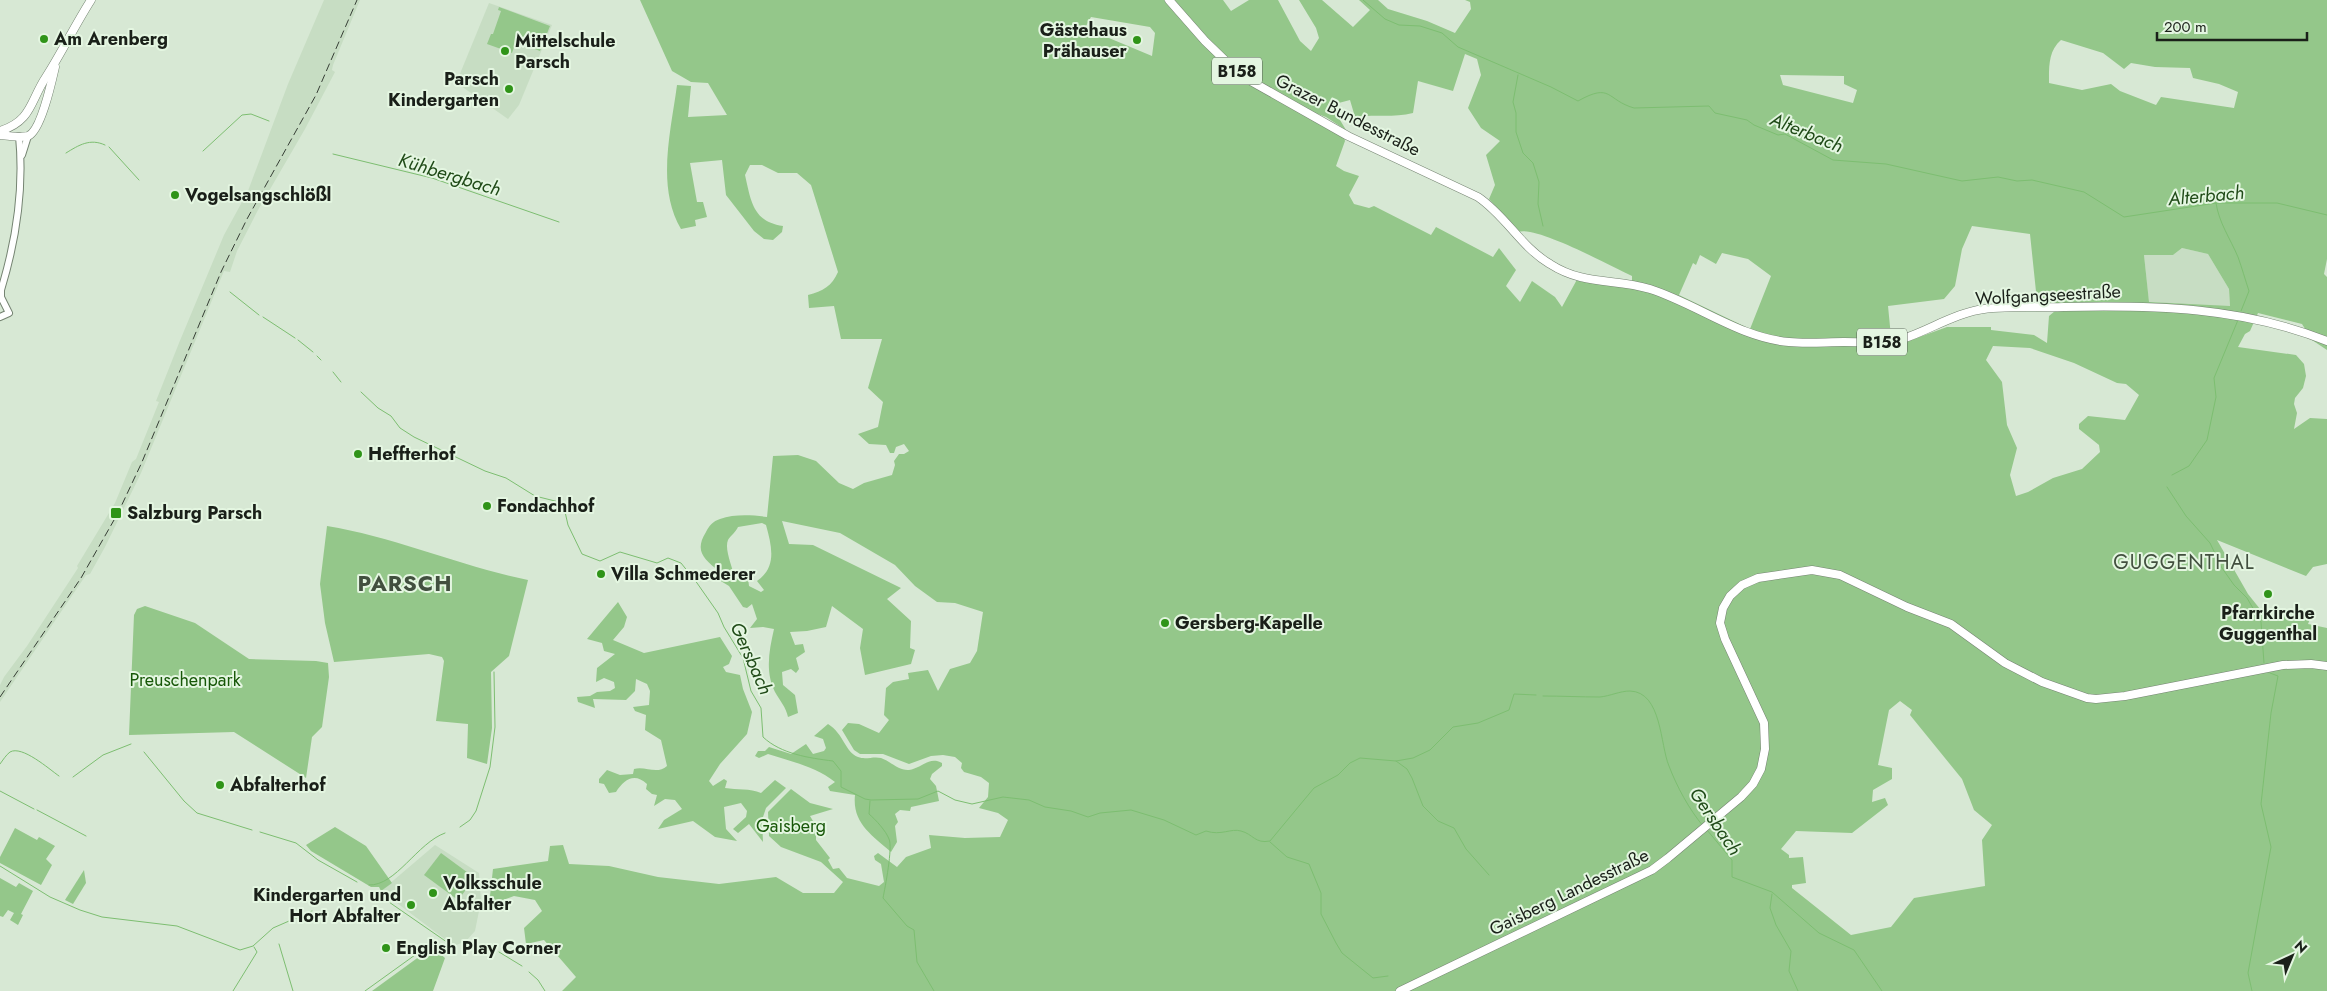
<svg xmlns="http://www.w3.org/2000/svg" width="2327" height="991" viewBox="0 0 2327 991" font-family="Jost,sans-serif">
<rect width="100%" height="100%" fill="#d7e8d4"/>
<!-- built -->
<g fill="#c7ddc3">
<polygon points="324,0 360,0 333,65 332,70 335,72 305,129 258,210 237,251 230,272 224,271 141,473 105,547 90,574 86,575 0,702 0,685 4,677 27,646 78,568 77,566 115,503 132,462 136,459 159,402 156,401 179,343 224,235 248,191 288,84"/>
<polygon points="489,3 552,25 519,105 508,119 461,86 457,81"/>
<polygon points="2182,248 2208,254 2229,289 2230,307 2149,303 2144,255 2173,255"/>
<polygon points="435,845 479,873 481,901 475,931 466,941 454,946 381,891"/>
</g>
<!-- green -->
<g fill="#94c78a" fill-rule="evenodd">
<path d="M640,0H1164L1246,82L1344,137L1345,141L1336,166L1344,171L1359,176L1349,195L1354,204L1369,208L1374,206L1431,235L1436,227L1493,257L1499,248L1516,270L1506,286L1520,302L1532,281L1555,297L1562,307L1580,274L1606,279L1632,281V276C1612,267 1536,225 1518,232L1489,199L1495,185L1486,155L1500,141L1481,128L1468,108L1481,75L1477,59L1465,54L1453,91L1418,81L1413,113C1394,118 1374,114 1355,117L1350,100L1331,105L1346,130L1326,117L1304,109L1244,73L1208,41L1173,0H1223L1231,11L1249,0H1278L1300,41L1311,51L1319,38L1316,28L1299,0H1322L1353,27L1370,10L1359,0H1378L1388,9L1427,21L1455,33L1471,9L1470,2L1465,0H2327V259L2324,274L2327,277V350L2312,340L2302,324L2258,313L2250,331L2245,334L2238,347L2296,355L2304,364L2306,376L2303,388L2295,398L2294,404L2297,413L2294,429L2310,418L2327,419V564L2313,567L2306,576L2217,540L2248,594L2268,619C2285,616 2279,606 2299,614C2304,616 2306,615 2310,619L2308,624L2327,628V991H562L576,977L544,940L526,944L524,928L542,911L535,900L514,896L489,905L493,869L548,861L550,846L563,845L569,864L609,866L658,877L719,884L776,877L803,893H834L843,882L821,862L781,847L769,836L768,812L791,789L810,803L833,809L810,816L816,826V840L830,858L828,860L833,869L839,868L847,878L879,886L884,882L881,864L875,860L874,856L878,853L897,867L906,857L931,848L929,835L965,838L1000,837L1008,820L998,813L979,808L988,797L989,783L981,777L964,772L961,768L962,763L955,757L943,755L931,756L909,764L883,754H860L854,750L842,730L848,723L859,724L879,733L889,720L884,715L886,688L893,682L909,679L908,673L928,670L938,691L950,669L970,663L977,651L983,612L955,603L937,602L915,586L895,565L840,533L782,521L789,544L813,545L901,588L887,599L911,621L910,648L915,650L911,664L865,675L860,648L863,629L832,606L826,627L807,631L790,632L795,645L803,644L805,652L796,658L799,669L796,673L791,669L782,672L783,685L795,695L798,713L788,717C786,707 780,701 775,692C765,672 769,651 774,629L763,627L750,628L757,619L752,604L747,608L743,607L729,586L719,580V571C704,559 694,551 706,532C709,526 713,521 720,519C734,514 752,515 767,517L773,456L798,455L816,461L839,483L853,489L864,483L892,475L895,465L894,461L899,454H904L909,451L904,444L896,447L894,453H890L886,445L869,444L858,434L878,427L883,402L868,388L882,339H841L834,306L809,308L808,295C823,291 832,286 838,272L811,185L797,173H778L762,165H750L745,175C751,201 753,222 783,226L782,232L773,240L764,239L754,231L726,195L722,160L690,163L697,202H703L707,217L695,220L696,226L681,229C656,187 671,131 677,85L691,86L688,117L727,115L708,83L691,82L672,71ZM1091,17L1150,27L1155,33L1152,56L1085,28ZM2061,40L2103,53L2124,69L2131,63L2155,67L2190,68L2193,78L2219,84L2238,92L2234,108L2161,97L2156,105L2120,91L2111,84L2082,90L2049,83C2049,68 2048,51 2061,40ZM1780,75L1844,76V84L1857,90L1853,103L1783,85ZM1972,226L2030,234L2037,301L2055,311L2049,316L2047,343L2034,335L1991,330V327H1947L1892,347L1888,306L1944,299L1955,286L1962,249ZM2182,248L2208,254L2229,289L2230,306L2149,302L2144,255H2173ZM1722,253L1748,259L1771,276L1750,329L1679,295L1693,263L1696,265L1700,255L1716,264ZM1993,346L2030,348L2074,363L2117,383L2126,384L2139,395L2125,420L2088,416L2079,424V429L2099,445L2100,452L2082,469L2053,478L2028,492L2016,496L2010,475L2017,448L2007,425L2002,382L1986,360ZM762,523L766,525C772,547 777,567 757,581L764,590L761,592L749,586L748,578L744,576L741,580L734,577C733,567 724,550 728,540C730,536 736,532 738,527ZM1900,701L1912,710L1910,715L1962,779L1974,810L1992,825L1982,840L1985,886L1914,898L1891,927L1851,935L1792,888V885L1806,883L1803,857L1789,858V855L1781,849L1796,831L1852,833L1888,805L1885,798L1872,802L1873,790L1892,779V768L1878,765L1889,710Z"/>
<polygon points="499,7 550,26 540,51 516,42 512,53 487,44 491,34 493,34 501,11 498,10"/>
<path d="M327,526C395,537 460,566 528,580L509,656L491,672L492,728L487,764L467,758L468,724L436,721L444,661L442,657L429,654L334,662L325,623L320,584Z"/>
<path d="M618,602L627,617L624,627L613,640L644,653L720,637L732,656L729,664L723,667L726,672L740,675L743,689L752,712L747,734L720,764L709,781L713,786L724,779L727,781L725,788C737,790 750,788 761,793L775,780L786,788L766,808L762,820L763,842L749,824L738,833L733,829L746,817L747,811L741,803L724,807L726,829L737,841L715,837L693,821L658,829L664,820L682,809L675,800L665,799L654,806L657,795L652,794L646,789L647,784C634,772 624,780 616,792L609,793L604,784L599,783V779L607,770L620,775L633,774L634,769C646,766 657,775 667,766L661,740L645,730L646,715L635,711L633,707L649,705L650,691L647,684L636,679L635,691L626,700L593,699L595,708L578,702L577,697L590,696L597,692L610,691L615,688L614,682L604,678L596,682L597,668L615,654L604,651L602,643L587,639Z"/>
<polygon points="145,606 195,623 249,659 316,661 328,663 329,677 322,727 312,737 306,778 234,732 129,735 134,615 137,609"/>
<path d="M828,724C844,734 845,752 858,757C866,760 873,756 881,758C890,761 899,771 909,770C922,768 929,756 942,763V766L932,774L930,779L936,786L939,801L911,807L910,811L900,810L895,814L898,822L895,826L897,842L891,852C872,835 852,823 855,795L830,791L828,787L835,782C815,766 792,762 768,754L759,758L755,756L758,751H765L769,747L791,754L806,744L813,754L824,751L826,748L823,739L814,736Z"/>
<polygon points="335,827 366,846 392,883 381,891 379,887 371,887 311,851 306,845"/>
<polygon points="15,828 37,840 39,837 55,846 46,859 52,865 41,885 0,863 0,857"/>
<polygon points="441,853 475,878 458,900 424,875"/>
<polygon points="84,870 86,883 73,904 65,900"/>
<polygon points="0,878 16,887 19,883 33,891 21,914 23,915 18,925 10,920 14,913 8,910 3,917 0,916"/>
<polygon points="431,946 445,958 433,991 372,991 427,951"/>
</g>
<g fill="none" stroke-linecap="round" stroke-linejoin="round">
<!-- stream -->
<g stroke="#7dbe71" stroke-width="1">
<path d="M1363,0L1385,19L1399,25L1420,26L1442,33L1458,47L1551,87L1578,101C1612,82 1606,100 1634,108L1709,106L1715,113L1747,120L1754,125L1778,135L1785,134L1833,160L1886,164L1962,181L1998,177L2017,181L2032,180L2084,192L2124,217L2216,203H2277L2327,215"/>
<polyline points="1518,75 1513,102 1516,113 1516,132 1523,153 1533,163 1539,182 1538,204 1543,226"/>
<polyline points="109,147 139,180"/>
<polyline points="203,151 242,115 251,114 269,121"/>
<path d="M66,153C79,145 90,138 105,145"/>
<polyline points="333,154 432,178 559,222"/>
<path d="M2216,203C2219,223 2230,238 2238,257C2242,268 2245,279 2249,291L2241,311"/>
<polyline points="230,292 259,315"/>
<polyline points="263,317 295,338"/>
<polyline points="298,340 313,352"/>
<polyline points="317,356 321,360"/>
<polyline points="333,372 341,382"/>
<path d="M361,392L378,408L391,416L400,428L414,437L485,471L506,478L535,496L563,503L568,525L582,554L600,561L620,552L657,563L668,558L681,563L697,583L718,613L724,627L743,658L751,691L761,708L763,737C781,754 809,758 833,761L841,771V787L865,799L871,800L918,799L938,791L955,800L972,804L1003,797L1029,800L1045,807L1071,811L1088,817L1100,813L1131,810L1164,820L1196,835L1206,831C1221,836 1231,828 1241,831C1253,834 1255,844 1270,841L1314,788L1338,775L1350,763L1360,758L1396,761L1413,758L1430,750L1453,727L1478,723L1509,710L1514,694L1536,695"/>
<polyline points="2172,475 2189,466 2207,440 2216,397 2214,378 2238,320"/>
<polyline points="2167,487 2186,516 2210,543 2222,568 2234,585 2247,598 2261,622 2264,663"/>
<path d="M1543,696C1561,696 1581,697 1600,697C1610,696 1620,691 1630,691C1662,692 1660,745 1669,766C1677,787 1689,809 1703,826"/>
<polyline points="144,752 184,801 197,813 252,830"/>
<polyline points="1396,761 1407,769 1412,778 1423,806 1438,821 1454,828 1466,849 1489,875"/>
<path d="M0,764C3,760 6,755 10,752C22,745 49,769 59,776"/>
<polyline points="73,777 103,755 131,744"/>
<polyline points="0,791 34,809"/>
<path d="M870,801L869,814C876,820 886,831 889,839C893,847 885,888 883,898L907,926L914,930L917,962L934,991"/>
<polyline points="37,810 86,836"/>
<polyline points="460,827 470,820 476,811 490,767 495,727 494,672"/>
<polyline points="1707,830 1732,860 1732,877 1772,892 1819,933 1854,950 1882,991"/>
<polyline points="260,832 296,843 318,860 357,882"/>
<polyline points="1270,842 1287,857 1309,864 1321,893 1321,914 1336,943 1342,953 1373,978 1388,976"/>
<polyline points="0,866 50,897 80,910 102,917 177,926 240,950 253,946 273,928 312,911"/>
<path d="M369,885C396,886 417,843 445,833"/>
<polyline points="373,891 454,947"/>
<polyline points="1772,894 1770,908 1776,925 1791,951 1789,971 1798,991"/>
<polyline points="279,944 293,991"/>
<polyline points="499,952 522,966"/>
<polyline points="529,972 538,980 545,991"/>
<polyline points="233,991 257,952 254,947"/>
<polyline points="365,991 422,950"/>
<polyline points="2252,991 2248,973 2271,847 2261,804 2271,713 2278,676 2270,673"/>
</g>
<!-- minor casing -->
<g stroke="#758472" stroke-width="8">
<g id="minor">
<polyline points="22,155 28,136"/>
<path d="M0,317L9,313L1,297V290C16,241 24,187 19,136"/>
</g>
</g>
<!-- major casing -->
<g stroke="#758472" stroke-width="9">
<g id="major">
<path d="M1169,0L1205,41L1233,68L1249,80L1348,136L1478,197C1506,216 1521,247 1550,264C1584,286 1615,278 1650,289C1697,304 1740,338 1789,342C1807,344 1826,342 1844,342C1863,342 1884,344 1902,339C1928,331 1951,315 1978,310C2006,305 2036,308 2064,307C2155,305 2242,307 2327,341"/>
<path d="M0,131C32,121 30,101 46,77C62,52 75,25 91,0"/>
<path d="M0,135C8,136 20,138 28,136C41,131 52,80 55,67"/>
<polyline points="1400,991 1652,870 1668,858 1741,797 1753,784 1761,769 1765,749 1764,723 1725,639 1720,623 1723,608 1730,596 1742,585 1758,578 1812,570 1840,575 1907,607 1951,624 2005,663 2042,682 2087,698 2096,699 2125,696 2283,665 2311,664 2327,666"/>
</g>
</g>
<!-- minor -->
<use href="#minor" stroke="#fff" stroke-width="6"/>
<!-- major -->
<use href="#major" stroke="#fff" stroke-width="8"/>
<!-- rail -->
<polyline stroke="#363e35" stroke-width="1" stroke-dasharray="8 4" stroke-linecap="butt" points="0,697 81,578 118,513 142,462 221,272 247,219 316,95 357,0"/>
</g>
<!-- markers -->
<g fill="#2f9418" stroke="#e4f6e1" stroke-width="2">
<circle cx="44" cy="39" r="5"/>
<circle cx="1137" cy="40" r="5"/>
<circle cx="505" cy="51" r="5"/>
<circle cx="509" cy="89" r="5"/>
<circle cx="175" cy="195" r="5"/>
<circle cx="358" cy="454" r="5"/>
<circle cx="487" cy="506" r="5"/>
<rect x="110" y="507" width="12" height="12" rx="2.5"/>
<circle cx="601" cy="574" r="5"/>
<circle cx="2268" cy="594" r="5"/>
<circle cx="1165" cy="623" r="5"/>
<circle cx="220" cy="785" r="5"/>
<circle cx="433" cy="893" r="5"/>
<circle cx="411" cy="905" r="5"/>
<circle cx="386" cy="948" r="5"/>
</g>
<g text-anchor="middle" stroke-width="4" stroke-linejoin="round" paint-order="stroke">
<!-- shield labels -->
<g fill="#e4f6e1" stroke="#576055" stroke-width="1">
<rect x="1212" y="57.5" width="50" height="27" rx="4"/>
<rect x="1857" y="328.5" width="50" height="27" rx="4"/>
</g>
<g font-size="16" font-weight="bold" fill="#1a2019">
<text x="1237" y="77">B158</text>
<text x="1882" y="348">B158</text>
</g>
<!-- poi labels -->
<g font-size="18" font-weight="bold" fill="#1a2019" stroke="#e4f6e1" text-anchor="start">
<text x="1127" y="36" text-anchor="end">Gästehaus<tspan x="1127" dy="21">Prähauser</tspan></text>
<text x="54" y="45">Am Arenberg</text>
<text x="515" y="47">Mittelschule<tspan x="515" dy="21">Parsch</tspan></text>
<text x="499" y="85" text-anchor="end">Parsch<tspan x="499" dy="21">Kindergarten</tspan></text>
<text x="185" y="201">Vogelsangschlößl</text>
<text x="368" y="460">Heffterhof</text>
<text x="497" y="512">Fondachhof</text>
<text x="127" y="519">Salzburg Parsch</text>
<text x="611" y="580">Villa Schmederer</text>
<text x="2268" y="619" text-anchor="middle">Pfarrkirche<tspan x="2268" dy="21">Guggenthal</tspan></text>
<text x="1175" y="629">Gersberg-Kapelle</text>
<text x="230" y="791">Abfalterhof</text>
<text x="443" y="889">Volksschule<tspan x="443" dy="21">Abfalter</tspan></text>
<text x="401" y="901" text-anchor="end">Kindergarten und<tspan x="401" dy="21">Hort Abfalter</tspan></text>
<text x="396" y="954">English Play Corner</text>
</g>
<!-- street labels -->
<g font-size="18" fill="#1a2019" stroke="#e4f6e1">
<text transform="translate(1348 115) rotate(27)" y="6">Grazer Bundesstraße</text>
<text transform="translate(2048 295) rotate(-3)" y="6">Wolfgangseestraße</text>
<text transform="translate(1569 892) rotate(-26)" y="6">Gaisberg Landesstraße</text>
</g>
<!-- park labels -->
<g font-size="18" fill="#175708" stroke="#e4f6e1">
<text x="185" y="686">Preuschenpark</text>
<text x="791" y="832">Gaisberg</text>
</g>
<!-- water labels -->
<g font-size="19" font-style="italic" fill="#204b18" stroke="#e4f6e1">
<text transform="translate(1807 132) rotate(22)" y="7">Alterbach</text>
<text transform="translate(450 174) rotate(17)" y="7">Kühbergbach</text>
<text transform="translate(2206 195) rotate(-5)" y="7">Alterbach</text>
<text transform="translate(752 658) rotate(66)" y="7">Gersbach</text>
<text transform="translate(1716 821) rotate(56)" y="7">Gersbach</text>
</g>
<!-- quarter labels -->
<g font-size="20" letter-spacing="1" fill="#42503f" stroke="#e4f6e1">
<text x="2184" y="569">GUGGENTHAL</text>
</g>
<!-- district labels -->
<g font-size="22" font-weight="bold" letter-spacing="1" fill="#42503f" stroke="#e4f6e1">
<text x="405" y="591">PARSCH</text>
</g>
</g>
<!-- north arrow -->
<g transform="translate(2292 956) rotate(44)" stroke="#e4f6e1" stroke-width="4" paint-order="stroke">
<path d="M0-4L9 19L0 12L-9 19Z" fill="#1a2019"/>
<text y="-8" font-size="14" font-weight="bold" text-anchor="middle" fill="#1a2019">N</text>
</g>
<!-- scale -->
<path d="M2157 32v8h150v-8" fill="none" stroke="#1a2019" stroke-width="2.5"/>
<text x="2164" y="32" font-size="15" fill="#1a2019" stroke="#e4f6e1" stroke-width="4" paint-order="stroke">200 m</text>
</svg>
